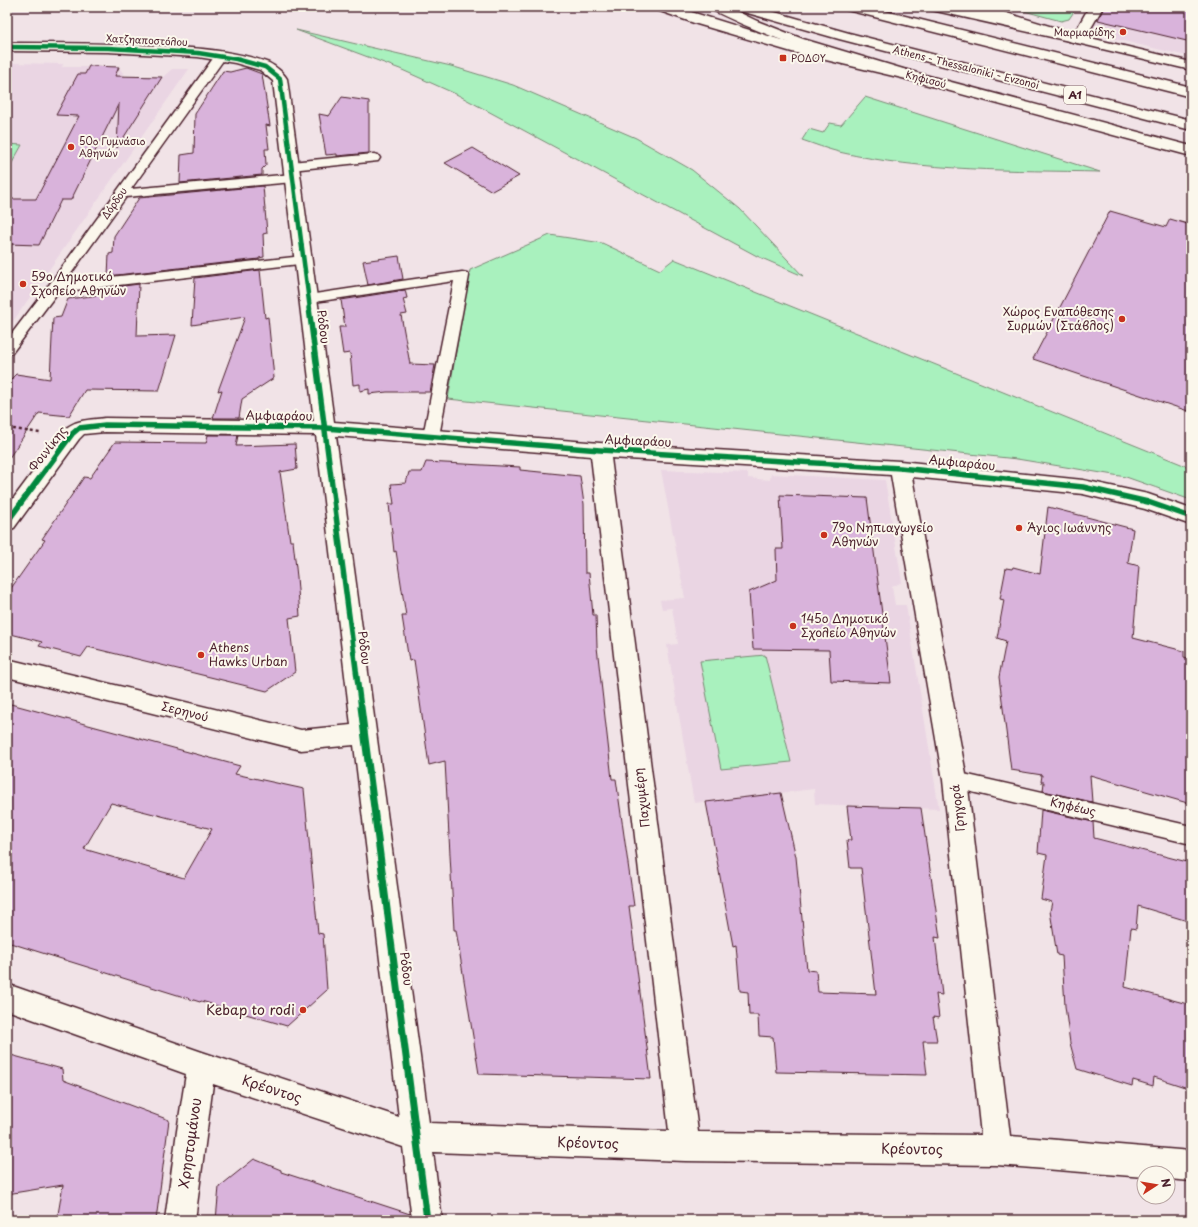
<svg xmlns="http://www.w3.org/2000/svg" width="1198" height="1227" viewBox="0 0 1198 1227" font-family="'Playpen Sans',sans-serif">
<rect width="100%" height="100%" fill="#f1e3e7"/>
<filter id="ink" filterUnits="userSpaceOnUse"><feTurbulence type="fractalNoise" baseFrequency=".025" numOctaves="2"/><feDisplacementMap in="SourceGraphic" scale="8" xChannelSelector="R" yChannelSelector="G"/><feConvolveMatrix kernelMatrix="1 2 1 2 8 2 1 2 1" color-interpolation-filters="sRGB"/></filter>
<g filter="url(#ink)">
<!-- built -->
<g fill="#ead5e3">
<polygon points="1104,7 1191,7 1191,57 1090,33"/>
<polygon points="7,63 63,64 62,67 119,67 125,76 163,77 172,69 189,69 7,330"/>
<polygon points="661,470 748,473 748,478 770,480 771,474 885,480 902,582 892,587 895,605 906,605 939,809 815,804 814,789 694,803 667,645 678,644 672,608 662,609 660,600 685,598"/>
</g>
<!-- green -->
<g fill="#a9f1be" stroke="#7a8874">
<polygon points="1009,7 1077,7 1069,19 1061,21"/>
<polygon points="296,30 451,66 513,85 636,138 692,170 740,209 803,276 757,256 458,95 400,69"/>
<path d="M865,97L1100,172C1013,170 925,172 839,152C827,149 814,144 802,140L809,129L823,133L830,123L841,125Z"/>
<polygon points="7,144 22,145 7,172"/>
<polygon points="550,235 602,243 660,270 674,259 1191,468 1191,500 1126,477 1017,459 448,399 470,270"/>
<polygon points="765,655 791,762 721,769 700,661"/>
</g>
<!-- building -->
<g fill="#d9b3db" stroke="#4a1f2b" fill-rule="evenodd">
<polygon points="1104,7 1191,7 1191,42 1098,20"/>
<polygon points="89,66 119,67 115,76 162,77 117,148 119,103 71,200 61,200 39,245 7,244 7,199 36,199 79,116 56,115 78,74 85,74"/>
<polygon points="246,68 262,74 270,126 266,125 269,149 265,149 266,165 262,169 262,175 180,183 181,155 194,153 195,114 223,71 230,72"/>
<polygon points="342,97 369,101 369,153 337,156 337,154 326,155 319,114 329,116"/>
<polygon points="473,148 519,176 492,191 445,163"/>
<polygon points="263,186 267,233 263,234 264,257 259,258 259,259 108,276 109,254 113,253 114,236 139,198"/>
<polygon points="1110,211 1166,227 1170,219 1191,225 1191,412 1033,359"/>
<polygon points="399,256 403,279 368,285 363,261"/>
<polygon points="260,270 265,318 268,317 274,378 242,399 239,418 213,418 222,390 218,391 245,317 192,325 195,278"/>
<polygon points="139,284 137,336 176,335 159,391 85,390 69,416 39,413 7,461 7,383 16,374 50,379 53,318 61,317 68,299 107,294 108,288"/>
<polygon points="405,290 407,298 403,299 407,314 401,315 410,364 435,365 430,392 387,392 369,394 369,389 360,391 360,384 353,385 350,353 343,354 339,327 345,327 341,300"/>
<polygon points="208,435 238,435 236,446 295,444 297,469 280,472 290,541 293,541 297,577 300,616 289,618 295,672 267,691 88,647 81,657 39,646 42,642 7,633 7,594 45,540 42,539 84,477 90,478 115,442 206,443"/>
<polygon points="426,462 520,467 520,470 580,476 584,504 585,573 589,573 593,615 596,615 597,647 612,779 616,779 634,906 629,906 651,1079 479,1074 456,930 454,930 445,761 429,765 414,660 409,661 402,616 406,616 396,551 394,552 389,504 394,504 391,484 406,483 409,472 422,472"/>
<polygon points="780,495 867,498 891,683 831,681 829,650 753,649 749,592 777,580 776,549 783,549"/>
<polygon points="1048,507 1133,529 1128,563 1139,566 1133,638 1184,651 1184,657 1191,659 1191,804 1090,775 1092,802 1043,791 1044,782 1041,782 1042,775 1011,770 999,677 1006,641 997,638 1004,600 1000,599 1006,568 1012,569 1013,567 1040,574"/>
<path d="M7,703L240,766L235,774L304,789L318,933L323,934L327,990L287,1026L201,1001L200,1002L7,942ZM111,803L212,829L184,878L84,849Z"/>
<polygon points="781,793 796,857 807,970 816,971 818,992 876,994 861,868 850,868 847,840 851,840 847,806 921,808 940,938 935,937 942,995 936,994 939,1018 933,1017 937,1041 923,1041 927,1075 776,1072 773,1037 759,1036 758,1015 749,1015 748,992 740,991 736,945 733,946 706,802"/>
<polygon points="1041,810 1093,822 1094,838 1191,863 1191,922 1138,906 1136,929 1131,928 1125,987 1191,1005 1191,1089 1154,1077 1153,1086 1133,1080 1132,1086 1077,1069 1070,1043 1065,1006 1062,956 1057,955 1050,911 1052,902 1041,899 1047,855 1038,853"/>
<polygon points="7,1054 62,1069 63,1080 169,1120 156,1220 57,1220 63,1185 7,1194"/>
<polygon points="254,1159 281,1170 281,1172 410,1214 410,1220 216,1220 219,1187"/>
</g>
<g fill="none" stroke-linecap="round" stroke-linejoin="round">
<!-- lane casing -->
<g stroke="#4a1f2b" stroke-width="3">
<g id="lane">
<polygon points="221,52 227,55 131,189 293,174 299,178 293,182 126,197 65,282 303,256 308,257 310,260 308,263 58,292 12,353 7,355 7,340 49,285 217,53"/>
<polygon points="374,154 378,155 380,158 378,161 291,170 285,166 291,162"/>
<polygon points="462,272 467,273 469,276 439,436 436,440 431,441 426,440 423,436 454,281 308,303 303,302 301,299 303,296 308,295"/>
<polygon points="955,772 1191,826 1191,844 955,788 948,786 946,780 948,774"/>
</g>
</g>
<!-- street casing -->
<g stroke="#4a1f2b" stroke-width="3">
<g id="street">
<polygon points="1089,7 1103,7 1083,42 1073,42 1071,39"/>
<path d="M7,43C64,43 120,43 177,47C207,49 240,52 269,63C275,66 284,73 287,79L334,422L600,443L900,461L1083,480L1148,494L1191,509V525L1145,509L1083,494L912,477L967,780L1010,1136L1191,1151V1181L1168,1179V1173H1144V1177L997,1165L685,1161L433,1152L442,1220H412L403,1147L213,1084L195,1220H165L177,1131L186,1074L7,1010V984L202,1052L399,1117L354,745L301,750L7,677V659L301,730L351,725L316,435L105,432L84,434L79,439L14,528L7,530V507L65,429C77,419 90,420 105,418L314,421L273,81L260,70L235,63L198,57L108,52L7,51ZM336,436L591,456L669,1131L429,1123ZM611,458L891,475L943,780L981,1135L698,1132Z"/>
</g>
</g>
<!-- secondary casing -->
<g stroke="#4a1f2b" stroke-width="3">
<g id="secondary">
<polygon points="655,7 675,7 801,46 910,71 1191,146 1191,156 902,78 792,52 697,24 657,10"/>
<polygon points="965,7 987,7 1082,36 1191,62 1191,70 1073,42 967,10"/>
</g>
</g>
<!-- highway casing -->
<g stroke="#4a1f2b" stroke-width="3">
<g id="highway">
<path d="M710,7H728L757,21L803,39L910,71L912,74L910,77L905,78C839,62 773,40 712,10Z"/>
<polygon points="735,7 757,7 849,33 1191,120 1191,130 839,39 737,10"/>
<polygon points="845,7 869,7 1191,87 1191,97 847,10"/>
<polygon points="929,7 955,7 1078,35 1083,36 1085,39 1083,42 1078,43 936,11 931,10"/>
</g>
</g>
<!-- path -->
<polyline stroke="#4a1f2b" stroke-width="2.5" stroke-dasharray="3 3" stroke-linecap="butt" points="7,428 40,433"/>
<!-- lane -->
<use href="#lane" fill="#fbf7ec" fill-rule="evenodd"/>
<!-- street -->
<use href="#street" fill="#fbf7ec" fill-rule="evenodd"/>
<!-- secondary -->
<use href="#secondary" fill="#fbf7ec" fill-rule="evenodd"/>
<!-- highway -->
<use href="#highway" fill="#fbf7ec" fill-rule="evenodd"/>
<!-- cycleway-far2 casing -->
<g stroke="#fbf7ec" stroke-width="6">
<polyline id="cycleway-far2" points="7,47 108,48 198,53 236,59 265,67 280,79 310,309"/>
</g>
<!-- cycleway-far1 casing -->
<g stroke="#fbf7ec" stroke-width="8">
<g id="cycleway-far1">
<polyline points="309,308 361,708"/>
<polyline points="7,522 72,434 79,428 105,425 325,428 600,450 900,468 1083,487 1148,502 1191,517"/>
</g>
</g>
<!-- cycleway casing -->
<g stroke="#fbf7ec" stroke-width="10">
<polyline id="cycleway" points="361,707 427,1220"/>
</g>
<!-- cycleway-far2 -->
<use href="#cycleway-far2" stroke="#00873e" stroke-width="4.5"/>
<!-- cycleway-far1 -->
<use href="#cycleway-far1" stroke="#00873e" stroke-width="5.5"/>
<!-- cycleway -->
<use href="#cycleway" stroke="#00873e" stroke-width="7"/>
</g>
</g>
<!-- markers -->
<g fill="#c8321e" stroke="#fbf7ec" stroke-width="1.5">
<circle cx="1123" cy="32" r="4"/>
<rect x="779" y="54" width="8" height="8" rx="2"/>
<circle cx="71" cy="147" r="4"/>
<circle cx="23" cy="284" r="4"/>
<circle cx="1122" cy="319" r="4"/>
<circle cx="1019" cy="528" r="4"/>
<circle cx="824" cy="535" r="4"/>
<circle cx="793" cy="626" r="4"/>
<circle cx="201" cy="655" r="4"/>
<circle cx="303" cy="1010" r="4"/>
</g>
<g text-anchor="middle" stroke-width="4" stroke-linejoin="round" paint-order="stroke">
<!-- far-poi labels -->
<g font-size="10" fill="#4a1f2b" stroke="#fbf7ec" text-anchor="start">
<text x="1115" y="36" text-anchor="end">Μαρμαρίδης</text>
<text x="791" y="62">ΡΟΔΟΥ</text>
<text x="79" y="145">50ο Γυμνάσιο<tspan x="79" dy="12">Αθηνών</tspan></text>
</g>
<!-- far-street labels -->
<g font-size="10" fill="#4a1f2b" stroke="#fbf7ec">
<text transform="translate(147 40) rotate(3)" y="4">Χατζηαποστόλου</text>
<text transform="translate(966 67) rotate(14)" y="4">Athens - Thessaloniki - Evzonoi</text>
<text transform="translate(926 79) rotate(15)" y="4">Κηφισού</text>
<text transform="translate(114 203) rotate(-55)" y="4">Δόρδου</text>
</g>
<!-- shield labels -->
<rect fill="#fbf7ec" stroke="#7f6065" stroke-width="1" x="1064" y="86" width="22" height="18" rx="3"/>
<g font-size="11" font-weight="bold" fill="#4a1f2b">
<text x="1075" y="99">Α1</text>
</g>
<!-- poi labels -->
<g font-size="12" fill="#4a1f2b" stroke="#fbf7ec" text-anchor="start">
<text x="31" y="281">59ο Δημοτικό<tspan x="31" dy="14">Σχολείο Αθηνών</tspan></text>
<text x="1114" y="316" text-anchor="end">Χώρος Εναπόθεσης<tspan x="1114" dy="14">Συρμών (Στάβλος)</tspan></text>
<text x="832" y="532">79ο Νηπιαγωγείο<tspan x="832" dy="14">Αθηνών</tspan></text>
<text x="1027" y="532">Άγιος Ιωάννης</text>
<text x="801" y="623">145ο Δημοτικό<tspan x="801" dy="14">Σχολείο Αθηνών</tspan></text>
<text x="209" y="652">Athens<tspan x="209" dy="14">Hawks Urban</tspan></text>
</g>
<!-- street labels -->
<g font-size="12" fill="#4a1f2b" stroke="#fbf7ec">
<text transform="translate(323 327) rotate(83)" y="4">Ρόδου</text>
<text transform="translate(279 416) rotate(1)" y="4">Αμφιαράου</text>
<text transform="translate(638 441) rotate(3)" y="4">Αμφιαράου</text>
<text transform="translate(48 449) rotate(-52)" y="4">Φοινίκης</text>
<text transform="translate(962 463) rotate(6)" y="4">Αμφιαράου</text>
<text transform="translate(364 648) rotate(83)" y="4">Ρόδου</text>
<text transform="translate(185 712) rotate(14)" y="4">Σερηνού</text>
<text transform="translate(642 798) rotate(-97)" y="4">Παχυμέρη</text>
<text transform="translate(1073 807) rotate(13)" y="4">Κηφέως</text>
<text transform="translate(958 808) rotate(-97)" y="4">Γρηγορά</text>
<text transform="translate(406 969) rotate(83)" y="4">Ρόδου</text>
</g>
<!-- near-poi labels -->
<g font-size="14" fill="#4a1f2b" stroke="#fbf7ec" text-anchor="end">
<text x="295" y="1015">Kebap to rodi</text>
</g>
<!-- near-street labels -->
<g font-size="14" fill="#4a1f2b" stroke="#fbf7ec">
<text transform="translate(272 1089) rotate(18)" y="5">Κρέοντος</text>
<text transform="translate(190 1143) rotate(-82)" y="5">Χρηστομάνου</text>
<text transform="translate(588 1143) rotate(2)" y="5">Κρέοντος</text>
<text transform="translate(912 1149) rotate(1)" y="5">Κρέοντος</text>
</g>
</g>
<!-- margin -->
<rect width="1198" height="1227" fill="none" stroke="#fbf7ec" stroke-width="24"/>
<rect x="12" y="12" width="1174" height="1203" fill="none" stroke="#4a1f2b" stroke-width="1.5" filter="url(#ink)"/>
<!-- north arrow -->
<g transform="translate(1156 1185) rotate(78)"><circle r="19" fill="#fbf7ec" stroke="#b4a19f"/>
<path d="M0-3L7 15L0 10L-7 15Z" fill="#c8321e"/>
<text y="-6" font-size="11" font-weight="bold" text-anchor="middle" fill="#4a1f2b">N</text>
</g>
</svg>
